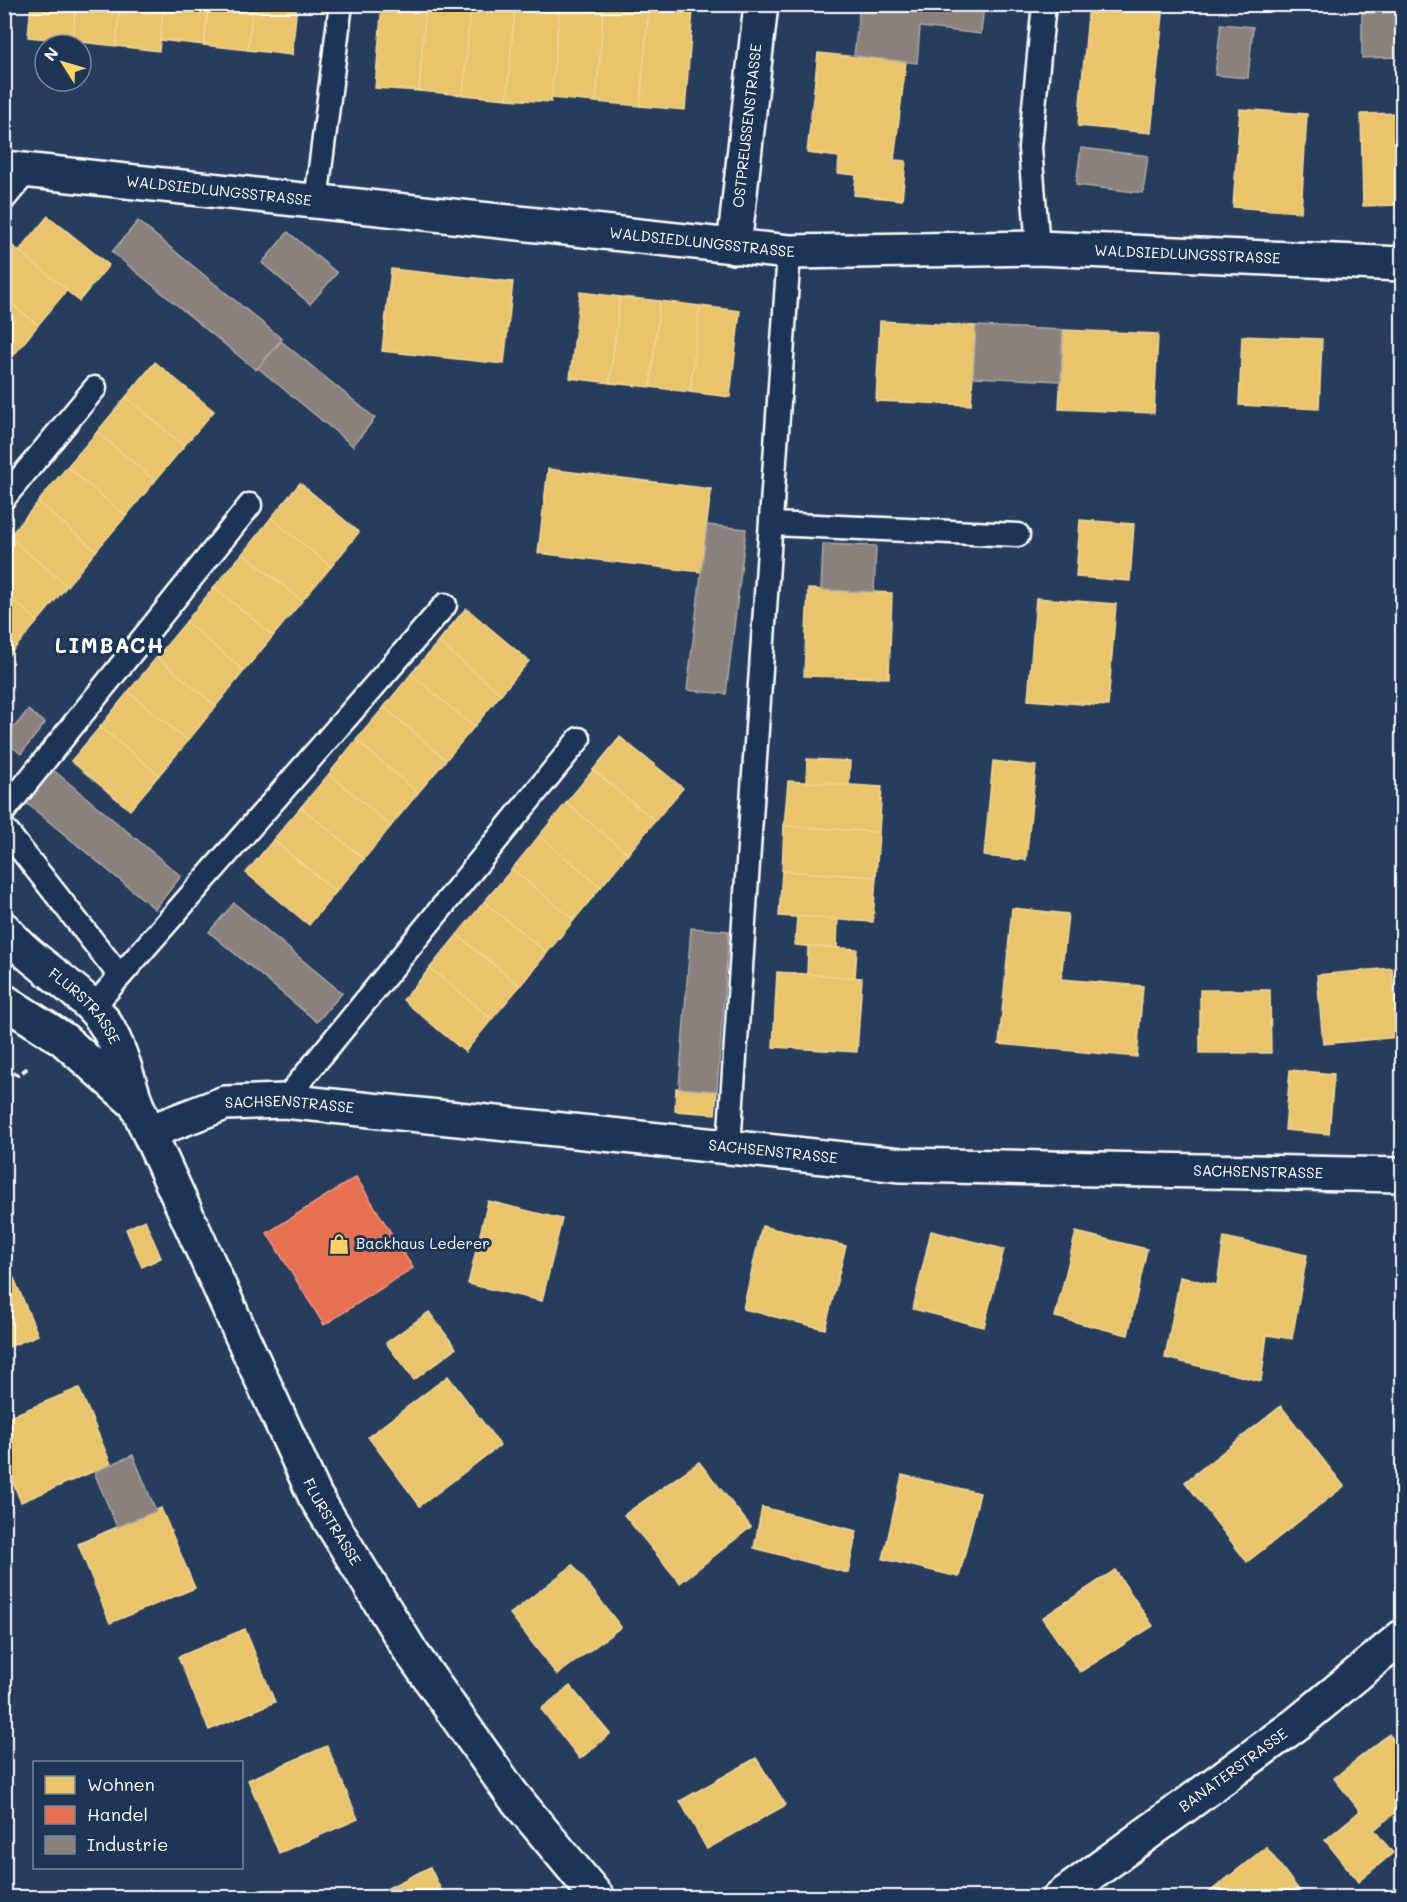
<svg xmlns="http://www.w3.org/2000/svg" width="1407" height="1902" viewBox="0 0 1407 1902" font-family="Mali,sans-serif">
<rect width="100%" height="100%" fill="#263d5e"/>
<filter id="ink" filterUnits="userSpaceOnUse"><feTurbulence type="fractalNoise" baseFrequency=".0167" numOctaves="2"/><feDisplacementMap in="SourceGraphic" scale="12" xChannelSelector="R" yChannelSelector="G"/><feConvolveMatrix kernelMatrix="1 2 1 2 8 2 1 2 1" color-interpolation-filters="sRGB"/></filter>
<g filter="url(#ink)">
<!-- homes -->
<g fill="#e9c46a" stroke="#f0d697" stroke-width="1.5">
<polygon points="31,4 76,4 72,41 28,37"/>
<polygon points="76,4 120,4 116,46 72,41"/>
<polygon points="120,4 164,4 159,51 116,46"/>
<polygon points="164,4 209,4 204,45 160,40"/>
<polygon points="209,4 253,4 248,50 204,45"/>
<polygon points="253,4 297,4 292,55 248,50"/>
<polygon points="382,4 426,4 419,91 375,88"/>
<polygon points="426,4 471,4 463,95 419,91"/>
<polygon points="471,4 515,7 507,99 463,95"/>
<polygon points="560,4 604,4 596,102 551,98"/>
<polygon points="604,4 649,6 640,106 596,102"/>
<polygon points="1089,4 1164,4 1151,133 1078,126"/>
<polygon points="649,6 693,10 685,110 640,106"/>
<polygon points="515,7 559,11 551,102 507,99"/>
<polygon points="818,53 906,62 894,160 906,161 902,200 854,195 856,175 838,173 839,157 807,153"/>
<polygon points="1240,109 1307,114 1301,212 1233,207"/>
<polygon points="1402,113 1402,205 1363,206 1361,114"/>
<polygon points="48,216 109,265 79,301 19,251"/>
<polygon points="9,243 67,290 38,325 4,298 4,249"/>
<polygon points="391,269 513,282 504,364 382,351"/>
<polygon points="580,292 620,297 610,383 570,378"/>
<polygon points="620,297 660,301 650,387 610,383"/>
<polygon points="4,298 38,325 10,360 4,356"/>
<polygon points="660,301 700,306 690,392 650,387"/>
<polygon points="700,306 740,311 730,397 690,392"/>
<polygon points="880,321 976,326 971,405 876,401"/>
<polygon points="1063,330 1158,334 1154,413 1059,409"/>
<polygon points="1242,336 1322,339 1319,409 1239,405"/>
<polygon points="155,362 214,411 184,446 126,397"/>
<polygon points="126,397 184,446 155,481 97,432"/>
<polygon points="97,432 155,481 126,516 67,467"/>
<polygon points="67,467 126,516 96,551 38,502"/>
<polygon points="548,469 711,489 701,572 538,553"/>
<polygon points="300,483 359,532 331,567 271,518"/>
<polygon points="38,502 96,551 67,586 9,537"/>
<polygon points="271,518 331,567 302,601 243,553"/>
<polygon points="1080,520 1134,524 1130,581 1076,577"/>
<polygon points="9,537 67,586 38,621 4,593 4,542"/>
<polygon points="243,553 302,601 273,636 214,587"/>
<polygon points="214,587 273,636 244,671 186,622"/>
<polygon points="808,589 892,593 889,678 804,676"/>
<polygon points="4,593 38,621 8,656 4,653"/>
<polygon points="1036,598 1116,604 1108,706 1028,700"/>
<polygon points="466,608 529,661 501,694 438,642"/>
<polygon points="186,622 244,671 216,706 157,657"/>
<polygon points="438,642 501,694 474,727 411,674"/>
<polygon points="157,657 216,706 188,741 128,692"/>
<polygon points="411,674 474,727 446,760 384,707"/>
<polygon points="128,692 188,741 159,775 100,727"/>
<polygon points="384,707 446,760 418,793 356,740"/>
<polygon points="100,727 159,775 130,810 71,761"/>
<polygon points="620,737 683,788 655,821 593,770"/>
<polygon points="356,740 418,793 391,826 329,774"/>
<polygon points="807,759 850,761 849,785 806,782"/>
<polygon points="993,761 1036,766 1026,860 984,856"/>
<polygon points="593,770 655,821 628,854 566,803"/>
<polygon points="329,774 391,826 364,859 301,807"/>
<polygon points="788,781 882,787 879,832 784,826"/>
<polygon points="566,803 628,854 601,887 539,836"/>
<polygon points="301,807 364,859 336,892 273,840"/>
<polygon points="784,826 879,832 876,877 782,871"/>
<polygon points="539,836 601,887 574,920 512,869"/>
<polygon points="273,840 336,892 309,925 246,873"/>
<polygon points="512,869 574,920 547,953 484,902"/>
<polygon points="782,871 876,877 873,922 779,916"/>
<polygon points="484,902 547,953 520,986 457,935"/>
<polygon points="1012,908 1068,914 1061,979 1143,986 1137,1057 999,1044"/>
<polygon points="797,916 838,919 837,949 795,945"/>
<polygon points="457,935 520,986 492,1019 430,968"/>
<polygon points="808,946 857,949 855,978 807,974"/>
<polygon points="430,968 492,1019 465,1052 403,1000"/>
<polygon points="1392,968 1399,1037 1323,1044 1317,975"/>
<polygon points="777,972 862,978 857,1052 773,1047"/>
<polygon points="1200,990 1270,990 1271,1053 1200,1053"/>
<polygon points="1290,1070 1334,1074 1329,1134 1285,1130"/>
<polygon points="676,1088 717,1091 715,1114 675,1111"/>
<polygon points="488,1201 562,1219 542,1301 468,1284"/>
<polygon points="145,1220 161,1258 142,1267 126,1229"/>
<polygon points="762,1226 846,1246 825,1329 743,1309"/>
<polygon points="931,1231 1004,1249 984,1327 913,1309"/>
<polygon points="1076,1232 1147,1249 1128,1335 1055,1317"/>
<polygon points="1224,1237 1307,1255 1292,1339 1267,1335 1261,1381 1165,1358 1180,1277 1217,1285"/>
<polygon points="8,1264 38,1335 4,1349 4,1265"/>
<polygon points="429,1312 456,1348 414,1380 386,1343"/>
<polygon points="448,1376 500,1445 420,1506 368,1437"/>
<polygon points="79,1388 111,1464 21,1502 4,1461 4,1419"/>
<polygon points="1281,1406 1344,1486 1247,1562 1185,1482"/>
<polygon points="699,1462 751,1527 680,1583 624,1515"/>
<polygon points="902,1475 980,1493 959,1577 883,1559"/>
<polygon points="762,1507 857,1531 848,1573 754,1548"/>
<polygon points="161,1508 195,1588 110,1623 78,1544"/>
<polygon points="573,1565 621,1627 557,1675 510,1614"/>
<polygon points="1115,1570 1153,1626 1080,1672 1042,1618"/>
<polygon points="245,1629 275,1702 209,1730 178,1657"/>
<polygon points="570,1686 610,1734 580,1759 541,1709"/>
<polygon points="1389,1734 1402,1751 1402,1807 1374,1830 1393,1853 1358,1882 1325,1840 1360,1811 1334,1778"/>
<polygon points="327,1746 358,1819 279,1853 248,1780"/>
<polygon points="756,1758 786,1805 707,1849 680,1801"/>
<polygon points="1266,1847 1305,1898 1202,1898"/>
<polygon points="430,1867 445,1898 368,1898"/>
</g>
<!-- shops -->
<polygon fill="#e76f51" stroke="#ee9a85" stroke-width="1.5" points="356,1177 413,1268 324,1325 267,1233"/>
<!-- industry -->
<g fill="#8a817c" stroke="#ada7a3" stroke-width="1.5">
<polygon points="860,4 984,4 981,34 920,27 917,63 854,56"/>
<polygon points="1402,12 1402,57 1362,58 1362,13"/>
<polygon points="1221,24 1253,27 1248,78 1215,75"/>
<polygon points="1081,148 1148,156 1143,193 1076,185"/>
<polygon points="138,221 282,339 256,370 112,252"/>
<polygon points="288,232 337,273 310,304 262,263"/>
<polygon points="976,326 1063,330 1061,381 973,377"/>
<polygon points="281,341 375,418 353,446 258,368"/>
<polygon points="707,525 746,529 726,694 687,690"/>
<polygon points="823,544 876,546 874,592 821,590"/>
<polygon points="28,710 45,723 21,754 4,740"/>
<polygon points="52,769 181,876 155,909 25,802"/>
<polygon points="234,903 342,993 317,1022 209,932"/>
<polygon points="691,928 729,931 717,1091 679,1088"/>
<polygon points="133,1455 156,1511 117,1527 94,1472"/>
</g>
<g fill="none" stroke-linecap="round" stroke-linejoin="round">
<!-- lane casing -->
<g stroke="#fff" stroke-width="27">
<g id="lane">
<polyline points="4,199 28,170"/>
<polyline points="316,201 341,4"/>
<polyline points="1038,248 1030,148 1044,4"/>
<polyline points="4,498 95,388"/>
<polyline points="772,524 1018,535"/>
<polyline points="4,811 250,505"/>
<polyline points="4,828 120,976"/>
<polyline points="93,1007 445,605"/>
<polyline points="284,1101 579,739"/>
<polyline points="729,1146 789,252"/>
</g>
</g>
<!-- street casing -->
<g stroke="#fff" stroke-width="38">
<g id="street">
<path id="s1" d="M4,168L789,252L1038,248L1402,264"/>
<path id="s2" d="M734,247L761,4"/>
<path id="s3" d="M149,1132L225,1103L284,1101L901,1165L1402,1175"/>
<path id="s4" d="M1059,1898L1298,1723L1402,1637"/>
</g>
</g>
<!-- secondary casing -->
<g stroke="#fff" stroke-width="38">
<g id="secondary">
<path id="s5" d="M4,929C29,960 65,979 92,1007C116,1031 126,1072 136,1104L315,1496L411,1652L511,1793L598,1898"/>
<polyline points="4,1001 63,1039 136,1104"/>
</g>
</g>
<!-- path -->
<polyline stroke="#fff" stroke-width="4" stroke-dasharray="6 4.5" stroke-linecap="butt" points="4,1068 18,1075 29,1067"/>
<!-- lane -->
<use href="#lane" stroke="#1d3557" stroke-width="22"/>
<!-- street -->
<use href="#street" stroke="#1d3557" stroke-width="33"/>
<!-- secondary -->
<use href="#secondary" stroke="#1d3557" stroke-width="33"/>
</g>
</g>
<!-- icons -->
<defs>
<g id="shop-bare" transform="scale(1.62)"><path d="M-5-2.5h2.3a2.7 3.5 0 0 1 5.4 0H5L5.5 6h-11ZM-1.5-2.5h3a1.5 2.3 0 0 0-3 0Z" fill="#ffd166" stroke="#1d3557" stroke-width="2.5" paint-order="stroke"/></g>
</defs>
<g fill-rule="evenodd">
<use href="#shop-bare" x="339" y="1244"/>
</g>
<g text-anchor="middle" stroke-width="6" stroke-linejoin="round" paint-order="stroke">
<!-- street labels -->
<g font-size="15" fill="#fff" stroke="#1d3557">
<text dy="5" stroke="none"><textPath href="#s2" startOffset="122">OSTPREUSSENSTRASSE</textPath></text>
<text dy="5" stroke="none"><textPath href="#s1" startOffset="216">WALDSIEDLUNGSSTRASSE</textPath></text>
<text dy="5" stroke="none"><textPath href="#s1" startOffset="702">WALDSIEDLUNGSSTRASSE</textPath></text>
<text dy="5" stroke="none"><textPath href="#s1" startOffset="1188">WALDSIEDLUNGSSTRASSE</textPath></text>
<text dy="5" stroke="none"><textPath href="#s5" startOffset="112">FLURSTRASSE</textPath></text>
<text dy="5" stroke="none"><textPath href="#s3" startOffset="146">SACHSENSTRASSE</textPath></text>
<text dy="5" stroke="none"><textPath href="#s3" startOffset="632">SACHSENSTRASSE</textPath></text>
<text dy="5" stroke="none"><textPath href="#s3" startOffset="1118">SACHSENSTRASSE</textPath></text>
<text dy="5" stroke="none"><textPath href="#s5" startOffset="687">FLURSTRASSE</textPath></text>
<text dy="5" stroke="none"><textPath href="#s4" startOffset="216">BANATERSTRASSE</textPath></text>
</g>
<!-- poi labels -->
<g font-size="15" fill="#fff" stroke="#1d3557" text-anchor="start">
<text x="356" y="1249">Backhaus Lederer</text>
</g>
<!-- district labels -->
<g font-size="21" font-weight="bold" letter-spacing="1.5" fill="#fff" stroke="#1d3557">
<text x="110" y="653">LIMBACH</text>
</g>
</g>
<!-- margin -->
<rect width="1407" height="1902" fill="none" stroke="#1d3557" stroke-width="24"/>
<rect x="12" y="12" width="1383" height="1878" fill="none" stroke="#fff" stroke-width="2" filter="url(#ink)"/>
<!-- legend -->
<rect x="33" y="1761" width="210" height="108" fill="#1d3557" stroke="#77869a" stroke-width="1.5"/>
<rect x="45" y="1776" width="30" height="18" fill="#e9c46a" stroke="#77869a" stroke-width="1.5"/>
<text x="87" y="1791" font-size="18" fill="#ffffff">Wohnen</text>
<rect x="45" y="1806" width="30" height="18" fill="#e76f51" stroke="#77869a" stroke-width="1.5"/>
<text x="87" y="1821" font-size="18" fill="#ffffff">Handel</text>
<rect x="45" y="1836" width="30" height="18" fill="#8a817c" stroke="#77869a" stroke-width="1.5"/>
<text x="87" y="1851" font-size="18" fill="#ffffff">Industrie</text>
<!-- north arrow -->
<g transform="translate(63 63) rotate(307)"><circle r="28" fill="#1d3557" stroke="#77869a" stroke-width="1.5"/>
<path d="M0-4.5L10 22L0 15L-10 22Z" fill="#ffd166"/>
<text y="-9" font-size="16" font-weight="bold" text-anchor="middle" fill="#ffffff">N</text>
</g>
</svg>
